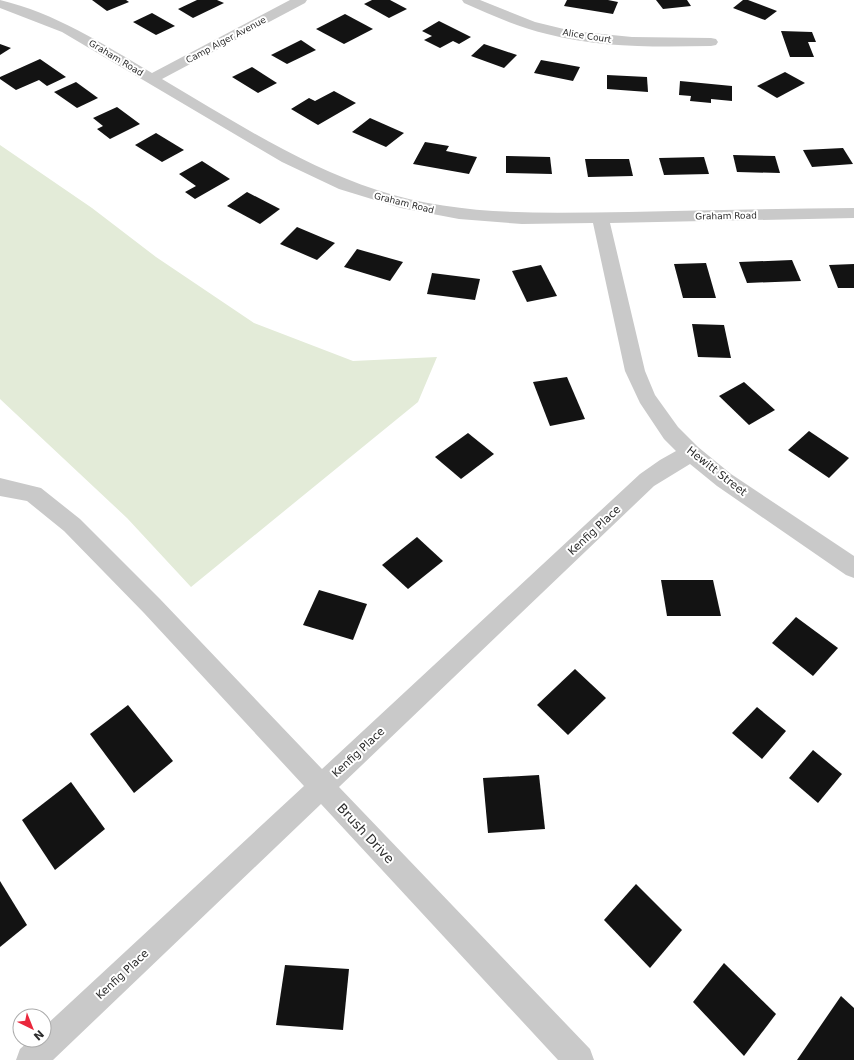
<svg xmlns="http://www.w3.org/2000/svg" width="854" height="1060" viewBox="0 0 854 1060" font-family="'DejaVu Sans',sans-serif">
<rect width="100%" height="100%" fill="#fff"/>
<!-- green -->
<polygon fill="#e3ebd8" points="0,145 92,208 156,257 254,323 353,361 437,357 418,402 191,587 127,518 0,399"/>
<!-- building -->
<g fill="#131313">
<polygon points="92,0 126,0 129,2 107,11"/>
<polygon points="197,0 217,0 224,3 193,18 178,9"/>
<polygon points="372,0 390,0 407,9 389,18 364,4"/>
<polygon points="567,0 608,0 618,2 613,14 564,6"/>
<polygon points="656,0 687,0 691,6 663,9"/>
<polygon points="743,0 748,0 777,11 765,20 733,8"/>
<polygon points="152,13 175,26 156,35 133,22"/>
<polygon points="345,14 373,29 344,44 316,29"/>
<polygon points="439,21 471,37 459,44 453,41 440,48 424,40 432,36 422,31"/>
<polygon points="781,31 812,32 816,42 808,42 814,57 790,57"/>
<polygon points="301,40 316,50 287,64 271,55"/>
<polygon points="0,44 11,48 0,55"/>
<polygon points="484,44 517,55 504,68 471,56"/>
<polygon points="40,59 66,77 47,86 39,80 16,90 0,79 0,77"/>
<polygon points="541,60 580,67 573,81 534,73"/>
<polygon points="252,67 277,83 258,93 232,77"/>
<polygon points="785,72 805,83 777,98 757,86"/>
<polygon points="607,75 647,77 648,92 607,89"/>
<polygon points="680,81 732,86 732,101 711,99 711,103 690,101 691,96 679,95"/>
<polygon points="76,82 98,98 77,108 54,92"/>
<polygon points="334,91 356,103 318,125 291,109 309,98 315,101"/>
<polygon points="117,107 140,124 110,139 97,129 103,126 93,118"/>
<polygon points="370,118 404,133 386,147 352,132"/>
<polygon points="156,133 184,150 162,162 135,145"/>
<polygon points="425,142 449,146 446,151 477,157 469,174 413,164"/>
<polygon points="843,148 853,164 812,167 803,150"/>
<polygon points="733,155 775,156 780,173 737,172"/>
<polygon points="506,156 550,157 552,174 506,173"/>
<polygon points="704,157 709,174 664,175 659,158"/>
<polygon points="585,159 629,159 633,176 588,177"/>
<polygon points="202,161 230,179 195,199 185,192 196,186 179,174"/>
<polygon points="247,192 280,209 260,224 227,206"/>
<polygon points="297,227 335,243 317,260 280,244"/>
<polygon points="357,249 403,262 390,281 344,267"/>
<polygon points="792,260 801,281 747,283 739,262"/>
<polygon points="706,263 716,298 683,298 674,264"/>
<polygon points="854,264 854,288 838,288 829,265"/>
<polygon points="541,265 557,296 527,302 512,271"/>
<polygon points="432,273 480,279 475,300 427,294"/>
<polygon points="692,324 724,325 731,358 698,357"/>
<polygon points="567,377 585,419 550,426 533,382"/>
<polygon points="744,382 775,410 749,425 719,396"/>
<polygon points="809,431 849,458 829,478 788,450"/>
<polygon points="468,433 494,454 461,479 435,457"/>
<polygon points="417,537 443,561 408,589 382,565"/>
<polygon points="661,580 713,580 721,616 667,616"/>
<polygon points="319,590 367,604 353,640 303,625"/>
<polygon points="796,617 838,648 813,676 772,643"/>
<polygon points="575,669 606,698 568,735 537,705"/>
<polygon points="128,705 173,761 134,793 90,734"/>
<polygon points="757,707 786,731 762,759 732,733"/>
<polygon points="813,750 842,774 818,803 789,778"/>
<polygon points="539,775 545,829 488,833 483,778"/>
<polygon points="71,782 105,829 55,870 22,820"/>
<polygon points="0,881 27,925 0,947"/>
<polygon points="636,884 682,930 650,968 604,920"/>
<polygon points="724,963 776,1014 744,1056 693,1002"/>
<polygon points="285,965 349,969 343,1030 276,1025"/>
<polygon points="841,996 854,1008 854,1060 797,1060"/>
</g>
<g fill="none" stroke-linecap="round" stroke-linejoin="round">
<!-- minor -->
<g fill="#c9c9c9" fill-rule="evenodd">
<path d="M0,0C55,13 103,44 152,73L290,0H307L305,3L162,79C232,120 300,165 377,190C459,217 545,213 629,212C704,210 779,209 854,208V218L610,223L645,371L655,395L678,427L698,447L731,474L854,556V578L846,575L717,486L690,464L654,486L339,787L590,1049L594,1060H558L321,804L53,1060H16L20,1049L30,1040H44V1027L304,786L144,613L64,531L27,501L0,496V478L41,488L80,519L160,599L322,769L640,474L660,460L676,451L664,439L640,403L625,371L593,223L522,224L459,219L401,208L339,189L282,162L62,32L0,8Z"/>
<path d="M462,0H480L535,22L572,31L632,37L711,38L716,39L718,42L716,45L711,46C656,47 600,48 547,34C518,27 491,15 464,3Z"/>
</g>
</g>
<g text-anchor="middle" stroke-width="4" stroke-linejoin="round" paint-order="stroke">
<!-- far-street labels -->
<g font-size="9" fill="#2c2c2c" stroke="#fff">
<text transform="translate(587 36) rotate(9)" y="3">Alice Court</text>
<text transform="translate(226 40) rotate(-28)" y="3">Camp Alger Avenue</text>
<text transform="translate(116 58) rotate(31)" y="3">Graham Road</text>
<text transform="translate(404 203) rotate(14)" y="3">Graham Road</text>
<text transform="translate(726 216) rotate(-1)" y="3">Graham Road</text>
</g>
<!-- street labels -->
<g font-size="11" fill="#2c2c2c" stroke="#fff">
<text transform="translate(717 471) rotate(38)" y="4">Hewitt Street</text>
<text transform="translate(594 530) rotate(-43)" y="4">Kenfig Place</text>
<text transform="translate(358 752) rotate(-43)" y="4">Kenfig Place</text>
<text transform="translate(122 974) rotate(-43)" y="4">Kenfig Place</text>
</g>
<!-- near-street labels -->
<g font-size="13" fill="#2c2c2c" stroke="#fff">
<text transform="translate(366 833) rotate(47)" y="5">Brush Drive</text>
</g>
</g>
<!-- north arrow -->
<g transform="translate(32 1028) rotate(137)"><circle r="19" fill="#ffffff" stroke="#ababab"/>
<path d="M0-3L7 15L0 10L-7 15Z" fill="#ea273c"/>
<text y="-6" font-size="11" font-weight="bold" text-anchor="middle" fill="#2c2c2c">N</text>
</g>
</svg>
